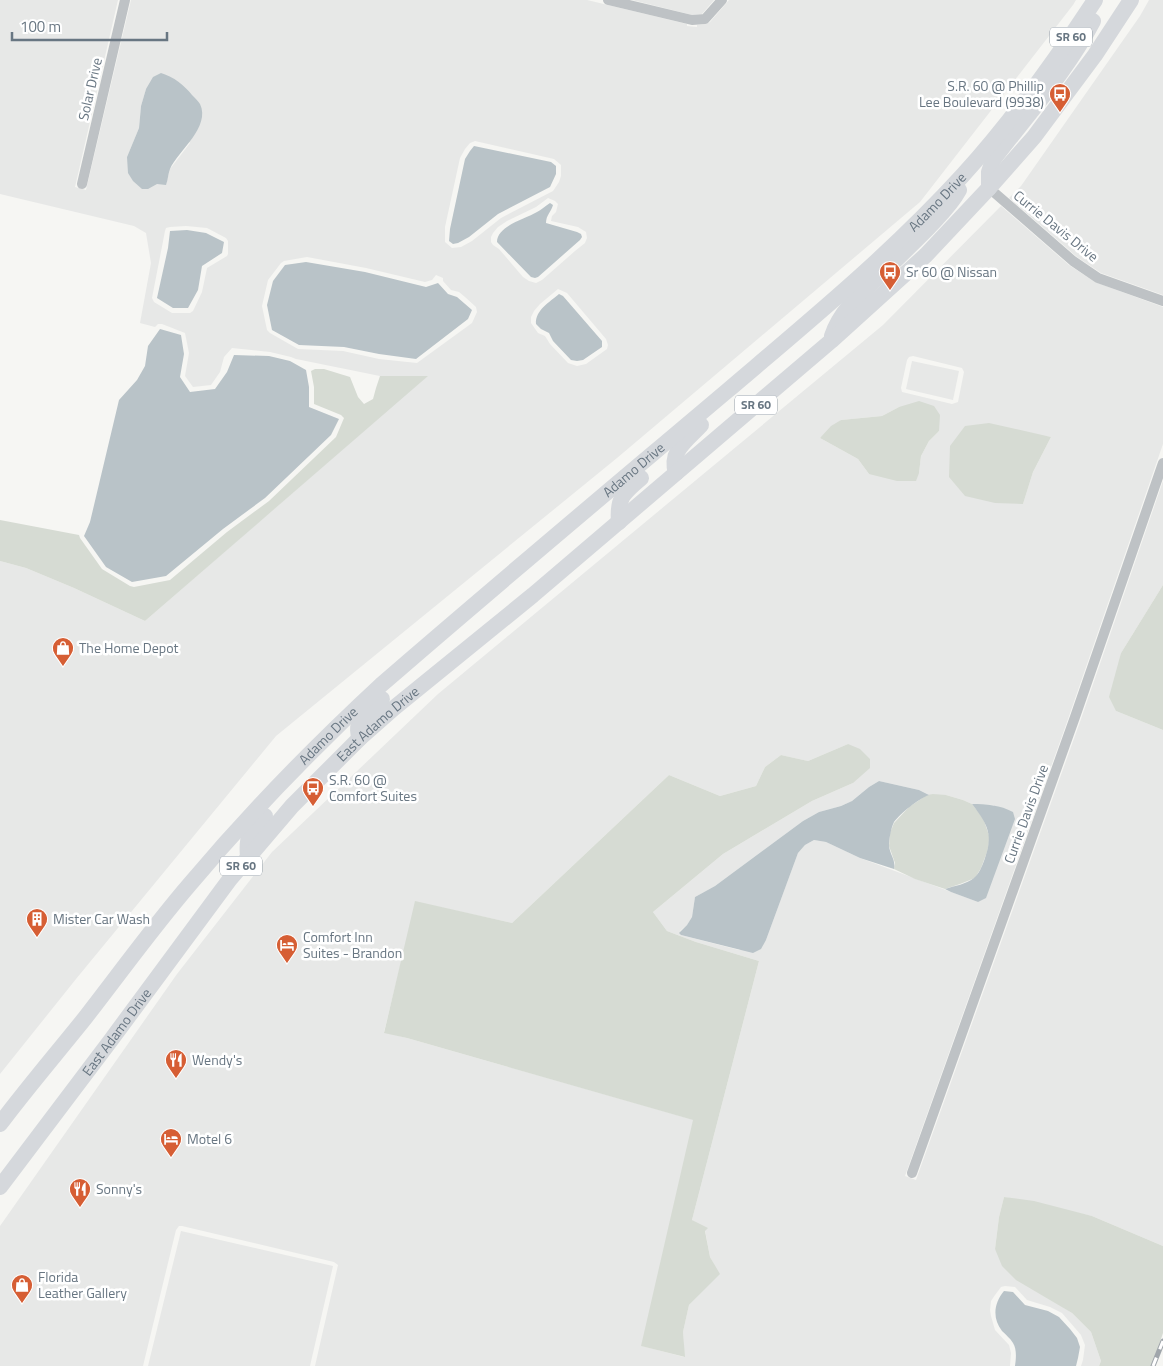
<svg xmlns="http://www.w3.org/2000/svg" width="1163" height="1366" viewBox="0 0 1163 1366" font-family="'Titillium Web',sans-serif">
<rect width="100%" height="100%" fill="#f6f6f3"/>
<!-- built -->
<g fill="#e7e8e7" fill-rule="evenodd">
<path d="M0,0H118L75,187L86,190L131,0H587L687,24V26L697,27V25L706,24L710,22L729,0H1076L1073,5L920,202L617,458L276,736L76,979L0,1074V561L26,568L74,588L145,621L427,376H380L296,359L291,357L270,352L232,348L224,357L220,372L211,385L193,387L185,376L189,353L185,333L162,324H158L155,327L140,323L151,263L146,233L134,226L0,194ZM146,89L190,143L170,169L166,184H156L127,157L139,128L141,106ZM475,141L554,159L561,165V176L559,182L553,191L501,218L472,241L461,247L452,248L445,242V227L460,158L465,149L470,143ZM548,198L555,201L558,204L556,212L552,216L551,221L578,227L586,232L587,238L585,243L575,251L542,280L536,283L529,281L523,277L499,249L493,245L491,242V237L493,233L498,227L507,221L536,207ZM186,226L207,228L226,238L228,241V254L227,256L207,268L202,292L193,311L190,313H172L154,302L152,298L165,231L166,228L170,227ZM307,257L366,268L425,282L432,280L436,275L443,278V281L451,290L459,292L465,297L476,307L477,312L472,323L417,363L379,359L343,351L298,349L270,333L267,330L262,306L268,280L281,263L284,261ZM558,289L567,293L606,339L608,345L607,349L586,364L577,366L568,363L550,344L545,336L538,333L531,323V317L534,311L540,304Z"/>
<polygon points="632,0 714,0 702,14 692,15"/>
<polygon points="1149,0 1163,0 1163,295 1101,273 1077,257 1009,198 1021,186 1140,16"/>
<path d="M1001,206L1069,265L1095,282L1163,307V444L1067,722L905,1176L916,1180L1081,719L1163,481V585L1121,653L1116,711L1163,730V1246L1092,1216L1004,1197L999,1217L995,1249L1058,1304L1072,1313L1091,1332L1101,1361L1099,1366H1081L1083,1360L1085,1345L1081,1335L1062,1313L1050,1307L1027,1300L1015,1287L1005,1286L1001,1287L995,1295L991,1301L990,1310L991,1316L995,1330L1009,1345L1011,1353L1010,1366H315L338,1265L334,1262L182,1226H179L176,1230L143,1366H0V1226L177,974L272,852L438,694L883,325ZM913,356L962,368L964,372L958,402L952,404L902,392L901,388L907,360L909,357ZM899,407L939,431L929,441L921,456L919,473L869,474L858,459L820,438L841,420L882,416ZM965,426L1051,437L1033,472L1023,504ZM848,744L853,783L812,801L723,854L653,912L667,931L696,942L759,961L692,1220L705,1230L710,1257L719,1274L689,1305L683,1332L684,1357L642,1346L694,1120L407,1038L384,1032L416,902L512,923L669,775L720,796L756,786L765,767L781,755L808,761ZM879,781L919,790L929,795H946L963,800L972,804L994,805L978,902L860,858L826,842L814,840L805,845L798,853L766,940L739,950L681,935L680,931L687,925L692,917L695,897L715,886L803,821L819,812L841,806L852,801L869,787Z"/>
<polygon points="912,361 959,371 953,400 906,389"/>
<polygon points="181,1231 333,1266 310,1366 148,1366"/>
</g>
<!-- green -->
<g fill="#d6dbd3">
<polygon points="315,369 324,369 350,377 358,397 364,404 373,399 376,388 380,376 428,376 145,621 74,588 26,568 0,561 0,520 79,535 80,538 102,569 130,586 134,587 170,580 227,532 269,501 336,437 344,418 341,415 314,404 314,387 311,371"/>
<polygon points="919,401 934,406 940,415 939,431 929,441 921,456 919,473 916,481 897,481 869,474 858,459 820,438 831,426 841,420 882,416 899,407"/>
<polygon points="989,423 1051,437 1033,472 1023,504 995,503 965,496 949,477 950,446 965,426"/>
<polygon points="1163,585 1163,730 1116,711 1109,697 1121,653"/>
<polygon points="848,744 860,749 870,759 870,768 853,783 812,801 723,854 653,912 667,931 696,942 759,961 692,1220 708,1228 705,1231 710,1257 720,1274 689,1305 683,1332 685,1357 641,1346 693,1120 407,1038 384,1033 415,901 512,923 669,775 720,796 756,786 765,767 781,755 808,761"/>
<polygon points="933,794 946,795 963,800 972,804 983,818 990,838 987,852 981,868 975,878 960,884 945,889 915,879 894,869 895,863 889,846 890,833 894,823 909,807 927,795"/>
<polygon points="1004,1197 1034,1201 1092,1216 1163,1246 1163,1333 1152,1366 1099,1366 1101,1361 1091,1332 1072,1313 1016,1280 1002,1266 995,1249 999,1217"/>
</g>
<!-- water -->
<g fill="#b9c3c8">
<path d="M161,73C174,77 184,85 192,95C195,98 198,101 200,104C211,127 178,151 170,169C168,174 168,180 166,185L157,184L148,189H142L133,181L128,173L127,157L139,128L141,106L146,89L153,77Z"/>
<polygon points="474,146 551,162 556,166 556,174 550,187 498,214 469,237 458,243 453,244 449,241 450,229 465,159 470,151"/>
<path d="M550,203L553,205C551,212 546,215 546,223L577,232L581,234L582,237L580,240L538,277L535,278L531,277L497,242C497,226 525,219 537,212C541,210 545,206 550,203Z"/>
<polygon points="187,230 206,233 224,242 222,253 202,266 198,290 188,308 173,308 157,298 168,248 170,231"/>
<polygon points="306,262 365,272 426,287 438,283 448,294 457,297 472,310 468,319 416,359 379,354 344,347 299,345 272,330 267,305 273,281 285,265"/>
<path d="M559,294L563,296L602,341V347L583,360L577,361L571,360L553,341L549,333L541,329L536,324C535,310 550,302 559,294Z"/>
<polygon points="160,329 181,335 184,354 180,377 190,392 215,389 227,372 234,355 269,356 290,361 306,370 309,387 309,407 339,419 331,435 265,498 223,529 166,576 132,582 106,567 84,536 90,522 119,400 137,380 145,366 148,346"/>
<path d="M879,781L919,790L929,795C918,799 901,813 894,822C891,828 889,839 889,846C890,855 896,860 894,869L860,858L826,842L814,840L805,845L798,853L766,940L761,949L753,953L681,935L679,933L687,925L692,917L695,897L715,886L803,821L819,812L841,806L852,801L869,787Z"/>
<path d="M972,804C987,804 1000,805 1013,812L1015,819L986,898L978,902L951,892L945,889C954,886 967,884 974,878C979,874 982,866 984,861C994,835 988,825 972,804Z"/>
<path d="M1004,1291L1013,1292L1025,1305L1048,1311L1059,1317L1070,1329L1077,1338L1080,1347L1078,1358L1076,1366H1015C1016,1359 1017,1349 1013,1343C1010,1338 1006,1335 1002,1331C992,1318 994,1303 1004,1291Z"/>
</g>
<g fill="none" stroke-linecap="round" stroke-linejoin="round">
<!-- street -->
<g stroke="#bec2c5" stroke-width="10">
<polyline points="608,0 692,20 705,19 722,0"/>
<polyline points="82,184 125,0"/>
<polyline points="989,188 1073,261 1098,278 1163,301"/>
<polyline points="912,1173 1075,717 1163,463"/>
</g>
<!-- primary -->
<g stroke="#d5d8dc" stroke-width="16">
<path d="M989,188V172L993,160C1027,115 1067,71 1093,21"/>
<path d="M832,336C840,312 858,296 876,279C894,262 911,245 928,228C939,216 951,205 959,190"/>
<path d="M676,473C669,451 687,440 701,425"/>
<path d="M619,522C617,498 623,493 641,478"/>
<path d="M360,738C359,736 358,733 358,730C357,720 375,705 382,699"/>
<path d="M248,857C246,834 250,832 265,816"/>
<path id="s1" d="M0,1124C27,1088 57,1053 85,1018C120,973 153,927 190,884C249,814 313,748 381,685C495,586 611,489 727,391C808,322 891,254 963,175C1012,121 1055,61 1095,0"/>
<path id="s2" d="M0,1187L111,1040L230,879L292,806L360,738L394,708L533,595L831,341L926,255L989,188L1034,137L1095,55L1131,0"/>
</g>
<!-- rail casing -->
<g stroke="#a0a6ab" stroke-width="5">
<polyline id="rail" points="1153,1366 1163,1341"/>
</g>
<!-- rail -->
<use href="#rail" stroke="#fff" stroke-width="3" stroke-dasharray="9" stroke-linecap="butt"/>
</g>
<!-- icons -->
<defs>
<g id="bus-pin" transform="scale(1.125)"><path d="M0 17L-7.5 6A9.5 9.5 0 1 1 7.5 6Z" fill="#d65e34" stroke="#fff"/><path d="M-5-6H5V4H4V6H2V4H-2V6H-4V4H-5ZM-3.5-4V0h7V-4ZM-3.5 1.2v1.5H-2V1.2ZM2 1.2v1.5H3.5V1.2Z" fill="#fff"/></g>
<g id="shop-pin" transform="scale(1.125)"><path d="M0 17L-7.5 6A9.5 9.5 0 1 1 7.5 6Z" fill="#d65e34" stroke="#fff"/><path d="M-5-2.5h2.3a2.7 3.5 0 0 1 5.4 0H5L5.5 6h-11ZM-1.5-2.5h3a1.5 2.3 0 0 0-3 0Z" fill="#fff"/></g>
<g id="building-pin" transform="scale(1.125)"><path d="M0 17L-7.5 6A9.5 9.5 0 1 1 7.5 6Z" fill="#d65e34" stroke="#fff"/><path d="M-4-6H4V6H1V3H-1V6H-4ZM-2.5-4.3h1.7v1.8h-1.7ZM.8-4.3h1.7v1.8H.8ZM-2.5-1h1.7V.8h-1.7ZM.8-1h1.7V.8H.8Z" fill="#fff"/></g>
<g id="hotel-pin" transform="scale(1.125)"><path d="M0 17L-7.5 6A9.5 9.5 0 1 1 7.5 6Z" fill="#d65e34" stroke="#fff"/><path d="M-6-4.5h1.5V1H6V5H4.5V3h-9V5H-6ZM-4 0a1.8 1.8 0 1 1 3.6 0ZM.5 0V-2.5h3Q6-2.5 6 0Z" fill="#fff"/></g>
<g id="restaurant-pin" transform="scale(1.125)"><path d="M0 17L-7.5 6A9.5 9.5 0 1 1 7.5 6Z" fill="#d65e34" stroke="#fff"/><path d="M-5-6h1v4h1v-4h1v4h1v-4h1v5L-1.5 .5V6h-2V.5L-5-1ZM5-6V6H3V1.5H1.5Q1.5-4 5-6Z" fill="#fff"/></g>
</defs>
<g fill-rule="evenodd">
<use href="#bus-pin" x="1060" y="94"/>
<use href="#bus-pin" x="890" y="272"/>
<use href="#shop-pin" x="63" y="648"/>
<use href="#bus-pin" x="313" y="788"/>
<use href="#building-pin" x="37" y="919"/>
<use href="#hotel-pin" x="287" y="945"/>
<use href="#restaurant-pin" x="176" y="1060"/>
<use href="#hotel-pin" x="171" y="1139"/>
<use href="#restaurant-pin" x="80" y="1189"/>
<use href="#shop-pin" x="22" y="1285"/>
</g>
<g text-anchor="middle" stroke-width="5" stroke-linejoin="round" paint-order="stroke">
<!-- shield labels -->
<g fill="#fff" stroke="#959fa8" stroke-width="1">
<rect x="1050" y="27.5" width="42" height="19" rx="4"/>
<rect x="735" y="395.5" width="42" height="19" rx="4"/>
<rect x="220" y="856.5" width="42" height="19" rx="4"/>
</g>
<g font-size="12" font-weight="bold" fill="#687682">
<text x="1071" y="41">SR 60</text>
<text x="756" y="409">SR 60</text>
<text x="241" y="870">SR 60</text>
</g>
<!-- poi labels -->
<g font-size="14" fill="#687682" stroke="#fff" text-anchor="start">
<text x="1044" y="91" text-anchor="end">S.R. 60 @ Phillip<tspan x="1044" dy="16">Lee Boulevard (9938)</tspan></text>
<text x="906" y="277">Sr 60 @ Nissan</text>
<text x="79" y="653">The Home Depot</text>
<text x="329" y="785">S.R. 60 @<tspan x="329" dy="16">Comfort Suites</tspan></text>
<text x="53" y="924">Mister Car Wash</text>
<text x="303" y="942">Comfort Inn<tspan x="303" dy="16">Suites - Brandon</tspan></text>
<text x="192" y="1065">Wendy's</text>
<text x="187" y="1144">Motel 6</text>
<text x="96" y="1194">Sonny's</text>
<text x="38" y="1282">Florida<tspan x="38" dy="16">Leather Gallery</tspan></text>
</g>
<!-- street labels -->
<g font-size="14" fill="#687682" stroke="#fff">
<text transform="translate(90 89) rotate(-77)" y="5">Solar Drive</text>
<text dy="5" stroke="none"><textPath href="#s1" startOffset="1319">Adamo Drive</textPath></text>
<text transform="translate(1056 226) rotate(39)" y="5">Currie Davis Drive</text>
<text dy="5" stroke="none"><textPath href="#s1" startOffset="914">Adamo Drive</textPath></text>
<text dy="5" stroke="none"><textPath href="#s2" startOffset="599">East Adamo Drive</textPath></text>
<text dy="5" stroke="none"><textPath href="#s1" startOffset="509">Adamo Drive</textPath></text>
<text transform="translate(1026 814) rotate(-70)" y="5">Currie Davis Drive</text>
<text dy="5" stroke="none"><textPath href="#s2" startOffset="194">East Adamo Drive</textPath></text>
</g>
</g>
<!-- scale -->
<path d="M12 32v8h155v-8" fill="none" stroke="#687682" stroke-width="2.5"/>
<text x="20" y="32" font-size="15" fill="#687682" stroke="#ffffff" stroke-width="4" paint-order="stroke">100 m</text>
</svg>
